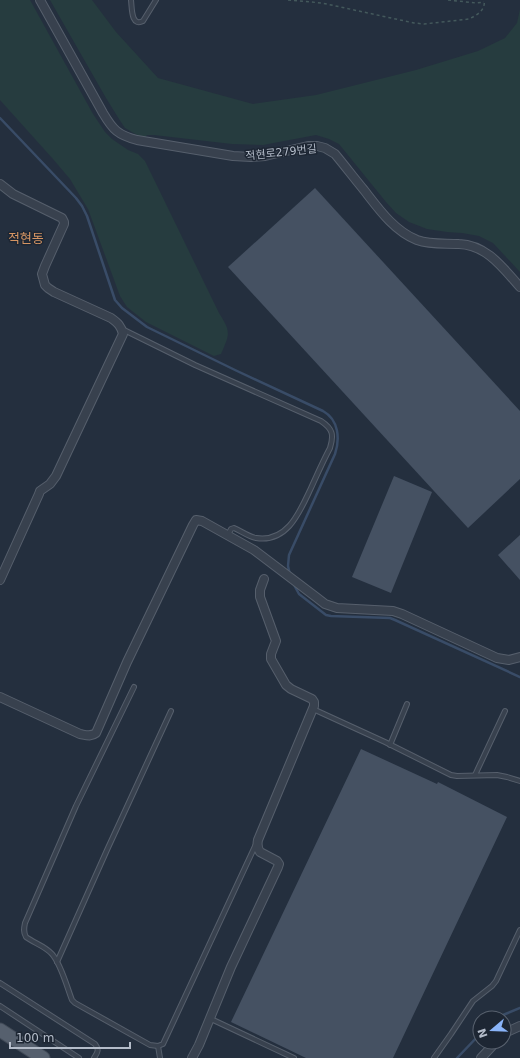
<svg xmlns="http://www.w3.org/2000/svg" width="520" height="1058" viewBox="0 0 520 1058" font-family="'DejaVu Sans','Noto Sans KR',sans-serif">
<rect width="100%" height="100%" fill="#242f3e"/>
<!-- green -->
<g fill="#263c3f">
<path d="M0,0H30L93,114L105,132L112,139L128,150L138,154L145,161L219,313C231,332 230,333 221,354L214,356L146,322L127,307L120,296L88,209L70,179L53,159L0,100Z"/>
<polygon points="50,0 92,0 116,32 158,78 253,104 316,95 416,70 478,51 505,38 517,23 520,9 520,272 493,243 479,236 462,233 447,232 427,229 409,222 396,213 386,202 339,144 329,139 316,135 263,145 232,144 154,135 147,135 144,139 125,128 119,119 106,98"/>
</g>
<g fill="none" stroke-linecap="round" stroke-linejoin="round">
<!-- stream -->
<g stroke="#394c67" stroke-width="2.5">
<path d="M0,118L76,198L82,206L87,216L115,300L122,308L147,327L235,370L323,411C339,420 340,439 335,454L289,555L288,566L290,575"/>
<polyline points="293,583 299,594 326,615 331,616 390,618 395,620 520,677"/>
<polyline points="497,1018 503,1015 520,1008"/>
<polyline points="457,1058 480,1034"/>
</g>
</g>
<!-- building -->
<g fill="#455162">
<polygon points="315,188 520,411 520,479 468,528 228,267"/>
<polygon points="394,476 432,492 391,593 352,577"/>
<polygon points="520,535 520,580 498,555"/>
<polygon points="361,749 437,784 438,782 507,817 393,1058 306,1058 231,1022"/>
</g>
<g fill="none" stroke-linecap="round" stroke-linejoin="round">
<!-- lane casing -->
<g stroke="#565f6c" stroke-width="6">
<g id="lane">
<path d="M131,0C132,8 131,27 143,21L156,0"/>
<path d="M122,329L195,365L321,421C333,429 334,435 330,448C323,461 317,475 311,488C300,511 288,543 256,538C249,537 241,531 234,528L231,529L228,535"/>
<path d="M134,687L76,806L25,923C24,928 23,932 26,937C34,943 45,946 52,954C61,964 67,987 72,1000L75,1003L150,1045L158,1046L163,1044L256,844"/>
<polyline points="313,709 385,742 451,775 457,776 497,775 507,777 520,781"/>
<polyline points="390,745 407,704"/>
<polyline points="475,775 505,711"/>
<polyline points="57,962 107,850 171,711"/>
<path d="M0,983L95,1044C100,1050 97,1053 94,1058"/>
<polyline points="0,1006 79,1058"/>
<polyline points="211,1019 294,1058"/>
<polyline points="158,1046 160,1058"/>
<polyline points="434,1058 451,1034 473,1001 492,986 496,981 520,930"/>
</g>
</g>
<!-- street casing -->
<g stroke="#565f6c" stroke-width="10">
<g id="street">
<path d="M40,0L103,113C113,130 118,135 137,140L233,156L251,157L265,156L308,146H317L325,148L335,154C345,166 354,178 364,190C378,208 394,231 417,240C431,245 445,243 459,244C487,245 503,268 520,287"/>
<path d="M0,184L13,194L62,218L64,222V224L45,266L42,274L45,285L48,288L54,292L111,318C118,323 121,326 123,334L56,476L50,484L40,491L39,494L0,580"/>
<path d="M0,697L80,734C86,735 91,737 96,733L127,662L193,525L196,520L202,521L254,550L316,597L325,604L337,608L393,611L402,614L497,658L509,660L520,657"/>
<polyline points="504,1034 509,1031 520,1026"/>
<path d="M192,1058L199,1045L231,967L278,867L279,864L277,861L260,852C257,848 257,845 258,840L314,706V702L312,699L291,689L286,685L271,659V654L276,641L260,597V590L264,579"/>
<polyline points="481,1058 496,1042"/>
</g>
</g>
<!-- primary casing -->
<g stroke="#414a57" stroke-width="15">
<polyline id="primary" points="0,1030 43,1058"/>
</g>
<!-- path -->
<g stroke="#44595c" stroke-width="1.5" stroke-dasharray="3 3" stroke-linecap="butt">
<path d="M288,0L322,3L414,23L424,24L469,19C477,15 486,10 484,0"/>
<polyline points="448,0 476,3 484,2"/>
</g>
<!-- lane -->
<use href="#lane" stroke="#38414e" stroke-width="4"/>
<!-- street -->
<use href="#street" stroke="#38414e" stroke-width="8"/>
<!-- primary -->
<use href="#primary" stroke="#56606e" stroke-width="13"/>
</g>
<g text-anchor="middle" stroke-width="3" stroke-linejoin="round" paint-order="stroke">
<!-- street labels -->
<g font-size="11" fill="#b4bcc9" stroke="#1d2633">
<text transform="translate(281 152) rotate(-6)" y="4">적현로279번길</text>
</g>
<!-- quarter labels -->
<g font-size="13" fill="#d59563" stroke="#1d2633">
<text x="26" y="243">적현동</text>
</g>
</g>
<!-- north arrow -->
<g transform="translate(492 1030) rotate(251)"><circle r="19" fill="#1d2633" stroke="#59626f"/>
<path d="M0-3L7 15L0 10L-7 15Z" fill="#8ab4f8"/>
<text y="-6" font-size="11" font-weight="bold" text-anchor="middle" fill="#b4bcc9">N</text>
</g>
<!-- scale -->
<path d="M10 1042v6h120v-6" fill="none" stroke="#b4bcc9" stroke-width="2"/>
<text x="16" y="1042" font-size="12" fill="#b4bcc9" stroke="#1d2633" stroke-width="3" paint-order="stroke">100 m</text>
</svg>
